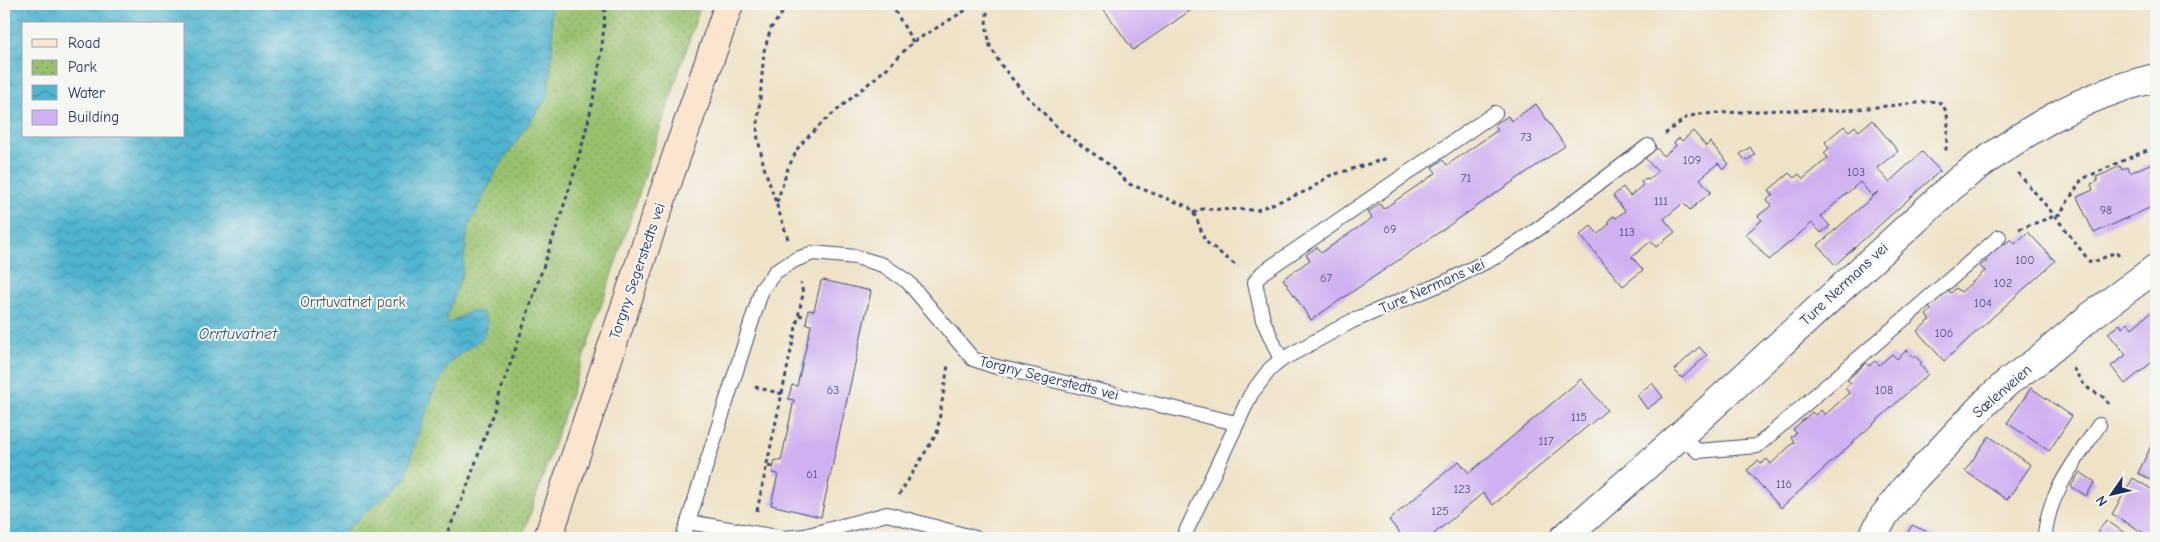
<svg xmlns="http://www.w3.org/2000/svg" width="2160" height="542" viewBox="0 0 2160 542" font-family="'Comic Neue',sans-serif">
<defs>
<pattern id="park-dots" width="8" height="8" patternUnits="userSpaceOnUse" patternTransform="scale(1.25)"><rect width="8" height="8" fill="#99c16d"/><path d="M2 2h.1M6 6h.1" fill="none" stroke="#7c9d5d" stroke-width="1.8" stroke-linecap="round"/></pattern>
<pattern id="water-waves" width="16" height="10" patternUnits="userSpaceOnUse" patternTransform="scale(1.25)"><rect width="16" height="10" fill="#50b4cf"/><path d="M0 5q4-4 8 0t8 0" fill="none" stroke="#4293ab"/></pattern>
</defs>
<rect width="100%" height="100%" fill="#f6f6f2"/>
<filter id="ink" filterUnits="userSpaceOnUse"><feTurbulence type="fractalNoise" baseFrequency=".02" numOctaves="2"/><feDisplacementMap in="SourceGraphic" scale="10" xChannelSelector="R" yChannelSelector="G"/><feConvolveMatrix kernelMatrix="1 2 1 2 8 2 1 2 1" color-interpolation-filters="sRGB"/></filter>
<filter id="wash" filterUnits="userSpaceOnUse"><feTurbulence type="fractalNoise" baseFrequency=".0096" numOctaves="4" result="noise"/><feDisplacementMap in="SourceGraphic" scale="20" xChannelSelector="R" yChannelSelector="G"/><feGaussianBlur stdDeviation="1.12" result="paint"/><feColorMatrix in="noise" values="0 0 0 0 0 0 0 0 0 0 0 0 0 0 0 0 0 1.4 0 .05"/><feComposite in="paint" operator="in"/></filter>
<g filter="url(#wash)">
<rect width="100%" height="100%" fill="#efe2c6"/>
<!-- park -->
<path fill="url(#park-dots)" stroke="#5a7866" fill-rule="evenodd" d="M4,4H701L636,203L522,538H4ZM24,24H184V136H24Z"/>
<!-- water -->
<path fill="url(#water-waves)" stroke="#367296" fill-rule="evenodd" d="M4,4H550L553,39L548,96L496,171L468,228L462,274L447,315L446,321L449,323L471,311L481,312L487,320V328L483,338L451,361L436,387L417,437L405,480L349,527L341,538H4ZM24,24H184V136H24Z"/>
<g id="blocks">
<!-- building -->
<g fill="#cfb0f1">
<polygon points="1110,4 1200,4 1133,50 1103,8"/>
<polygon points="1536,104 1565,146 1311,320 1283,279 1310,260 1306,255 1317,247 1321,253 1372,218 1368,212 1380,204 1383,209 1436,173 1432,167 1443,160 1447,165 1498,130 1494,125 1508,116 1511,121"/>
<polygon points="1872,120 1898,151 1877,168 1889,182 1922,152 1940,171 1835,265 1818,245 1878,192 1872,196 1860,182 1821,216 1830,226 1821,233 1812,223 1769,260 1746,234 1762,220 1758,216 1772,205 1767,200 1773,195 1769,190 1789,173 1794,178 1799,174 1803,179 1828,158 1824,153 1829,148 1825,142 1844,126 1849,131 1855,126 1859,131"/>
<polygon points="1693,131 1706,146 1710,142 1729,164 1723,169 1718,163 1700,179 1711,192 1690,210 1683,203 1664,219 1675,232 1656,247 1651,241 1632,257 1643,270 1623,286 1580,235 1591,226 1598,234 1610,223 1608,221 1613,216 1616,218 1625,211 1613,196 1623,187 1630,196 1643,185 1641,182 1646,178 1648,180 1658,172 1645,158 1657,148 1663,156 1676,146 1674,143 1679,138 1682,141"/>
<polygon points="1750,147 1755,155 1746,161 1740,154"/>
<polygon points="2156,161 2156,205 2094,233 2077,197 2093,190 2091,184 2098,181 2096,177 2106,173 2120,166 2122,170 2128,167 2130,173"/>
<polygon points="2028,232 2055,261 1944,361 1917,331 1930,320 1926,315 1931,310 1929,307 1948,290 1951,293 1956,288 1961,292 1985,271 1980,266 1987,261 1983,258 2002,241 2005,244 2011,239 2015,244"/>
<polygon points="823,280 871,291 821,517 771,505 778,474 772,473 775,460 781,461 794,400 788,399 792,385 797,386 811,325 806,324 808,310 814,311 821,281"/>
<polygon points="2156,308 2156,359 2125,384 2111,366 2126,355 2108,333 2120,324 2122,328 2128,323 2132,328"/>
<polygon points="1699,347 1707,355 1682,378 1674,370"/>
<polygon points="1907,350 1913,358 1915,356 1922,363 1920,365 1928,374 1781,508 1747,470 1758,461 1761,464 1767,459 1771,464 1794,442 1791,437 1796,433 1793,429 1801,422 1812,412 1815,415 1821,410 1825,415 1849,393 1845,388 1851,383 1847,380 1866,363 1869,366 1875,361 1879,365 1892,354 1897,359"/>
<polygon points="1581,379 1607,410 1493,505 1483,493 1429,538 1404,538 1389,520 1459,461 1469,473"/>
<polygon points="1652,383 1663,397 1647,409 1637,395"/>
<polygon points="2031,388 2072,416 2049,451 2007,423"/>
<polygon points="1989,436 2031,465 2007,500 1965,471"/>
<polygon points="2156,436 2156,482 2138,473"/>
<polygon points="2080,472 2095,482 2086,496 2071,486"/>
<polygon points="2133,478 2156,492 2156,538 2152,538 2112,514"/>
<polygon points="2106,520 2132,538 2094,538"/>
<polygon points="1912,525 1941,538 1905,538"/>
</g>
</g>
</g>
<g filter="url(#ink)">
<use href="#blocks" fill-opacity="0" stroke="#3b4a6e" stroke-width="1"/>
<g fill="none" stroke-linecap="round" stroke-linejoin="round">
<!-- service casing -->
<g stroke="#3b4a6e" stroke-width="16">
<g id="service">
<polyline points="1281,360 1352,321 1448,281 1497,256 1538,229 1648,146"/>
<polyline points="1680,436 1698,451 1757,446 1999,237"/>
<polyline points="688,522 783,538 805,536 887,514 975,538"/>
<polyline points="683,538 762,289 775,272 795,260 813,253 856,257 883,265 908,282 973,359 993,366 1236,423"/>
<polyline points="1183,538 1251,394 1270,369 1281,360 1263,320 1255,282 1262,273 1495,113"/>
<path d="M2045,538C2046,496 2077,459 2099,425"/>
</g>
</g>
<!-- minor casing -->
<g stroke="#3b4a6e" stroke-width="30">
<g id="minor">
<path d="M1564,538L1680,436L1959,180C2023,133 2077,96 2156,78"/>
<polyline points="1872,538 1884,516 1906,487 1987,401 2009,381 2037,361 2091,316 2156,268"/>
</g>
</g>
<!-- secondary casing -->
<g stroke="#3b4a6e" stroke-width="30">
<polyline id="secondary" points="548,538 654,221 729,4"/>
</g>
<!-- path -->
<g stroke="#3b4a6e" stroke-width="3" stroke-dasharray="4 4" stroke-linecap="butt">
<polyline points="891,4 913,42"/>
<polyline points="988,4 986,24 990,46 1001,65 1023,92 1061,131 1108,164 1129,184 1189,207 1196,217 1205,241 1238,267"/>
<path d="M1665,134L1687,117L1700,114L1781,110L1837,111L1937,101C1953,110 1947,133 1946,149L1944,152"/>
<polyline points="2018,173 2055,216 2090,262 2092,263 2116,252 2121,259"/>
<polyline points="777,202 788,168 799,146 823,122 887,68 913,42 976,4"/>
<polyline points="1193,213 1202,209 1257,210 1309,190 1329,176 1388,158"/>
<polyline points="2019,229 2060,214 2082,179 2156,146"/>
<polyline points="788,239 764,167 757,134 764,51 771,28 789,4"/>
<polyline points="799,315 807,317"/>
<path d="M2073,368C2078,375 2081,383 2088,388C2095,394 2106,395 2109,405"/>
<polyline points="755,387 783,394"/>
<polyline points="768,466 773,467"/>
<polyline points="899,495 937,433 948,365"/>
<polyline points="757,511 803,294 801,283"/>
<path d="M444,538C462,505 473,469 486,433C499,395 513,357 526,318C559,217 602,112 605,4"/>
</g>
<!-- service -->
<use href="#service" stroke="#fff" stroke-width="14"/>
<!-- minor -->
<use href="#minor" stroke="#fff" stroke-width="28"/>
<!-- secondary -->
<use href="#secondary" stroke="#fce5cf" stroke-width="28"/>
</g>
</g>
<g text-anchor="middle" stroke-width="4" stroke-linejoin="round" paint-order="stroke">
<!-- number labels -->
<g font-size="12" fill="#484f83">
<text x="1526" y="141">73</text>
<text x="1692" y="164">109</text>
<text x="1856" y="176">103</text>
<text x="1466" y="182">71</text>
<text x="1661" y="205">111</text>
<text x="2106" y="214">98</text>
<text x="1390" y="233">69</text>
<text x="1627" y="236">113</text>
<text x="2025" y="264">100</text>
<text x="1326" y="282">67</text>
<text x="2003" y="287">102</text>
<text x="1983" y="307">104</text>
<text x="1944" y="337">106</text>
<text x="833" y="394">63</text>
<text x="1884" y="394">108</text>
<text x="1579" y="421">115</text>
<text x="1546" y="445">117</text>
<text x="812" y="478">61</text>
<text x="1784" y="488">116</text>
<text x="1462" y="493">123</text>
<text x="1440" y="515">125</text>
</g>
<!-- street labels -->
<g font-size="15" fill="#1b2f5e" stroke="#f6f6f2">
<text transform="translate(637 271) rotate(-71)" y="5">Torgny Segerstedts vei</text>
<text transform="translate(1844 284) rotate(-43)" y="5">Ture Nermans vei</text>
<text transform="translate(1432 286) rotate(-24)" y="5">Ture Nermans vei</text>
<text transform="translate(1049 378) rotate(14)" y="5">Torgny Segerstedts vei</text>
<text transform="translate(2002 391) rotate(-41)" y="5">Sælenveien</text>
</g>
<!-- park labels -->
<g font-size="15" fill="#415b62" stroke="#f6f6f2">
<text x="353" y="307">Orrtuvatnet park</text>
</g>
<!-- water labels -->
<g font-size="16" font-style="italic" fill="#2b5780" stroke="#f6f6f2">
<text x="238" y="339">Orrtuvatnet</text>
</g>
</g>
<!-- margin -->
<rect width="2160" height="542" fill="none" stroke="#f6f6f2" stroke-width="20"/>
<!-- legend -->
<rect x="22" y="22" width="162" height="115" fill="#f6f6f2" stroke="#9ea6b7"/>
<rect x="32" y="39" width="25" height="8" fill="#fce5cf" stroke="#9ea6b7"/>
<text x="68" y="48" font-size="15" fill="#1b2f5e">Road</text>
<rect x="32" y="60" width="25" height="15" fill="url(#park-dots)" stroke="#9ea6b7"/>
<text x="68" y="72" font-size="15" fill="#1b2f5e">Park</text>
<rect x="32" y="85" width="25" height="15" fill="url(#water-waves)" stroke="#9ea6b7"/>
<text x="68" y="98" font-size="15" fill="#1b2f5e">Water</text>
<rect x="32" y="110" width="25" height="15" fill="#cfb0f1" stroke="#9ea6b7"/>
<text x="68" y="122" font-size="15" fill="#1b2f5e">Building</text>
<!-- north arrow -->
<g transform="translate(2112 494) rotate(236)" stroke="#f6f6f2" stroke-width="4" paint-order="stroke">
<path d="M0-4L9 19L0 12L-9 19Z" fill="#1b2f5e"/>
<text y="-8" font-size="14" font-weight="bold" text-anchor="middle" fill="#1b2f5e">N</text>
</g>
</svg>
